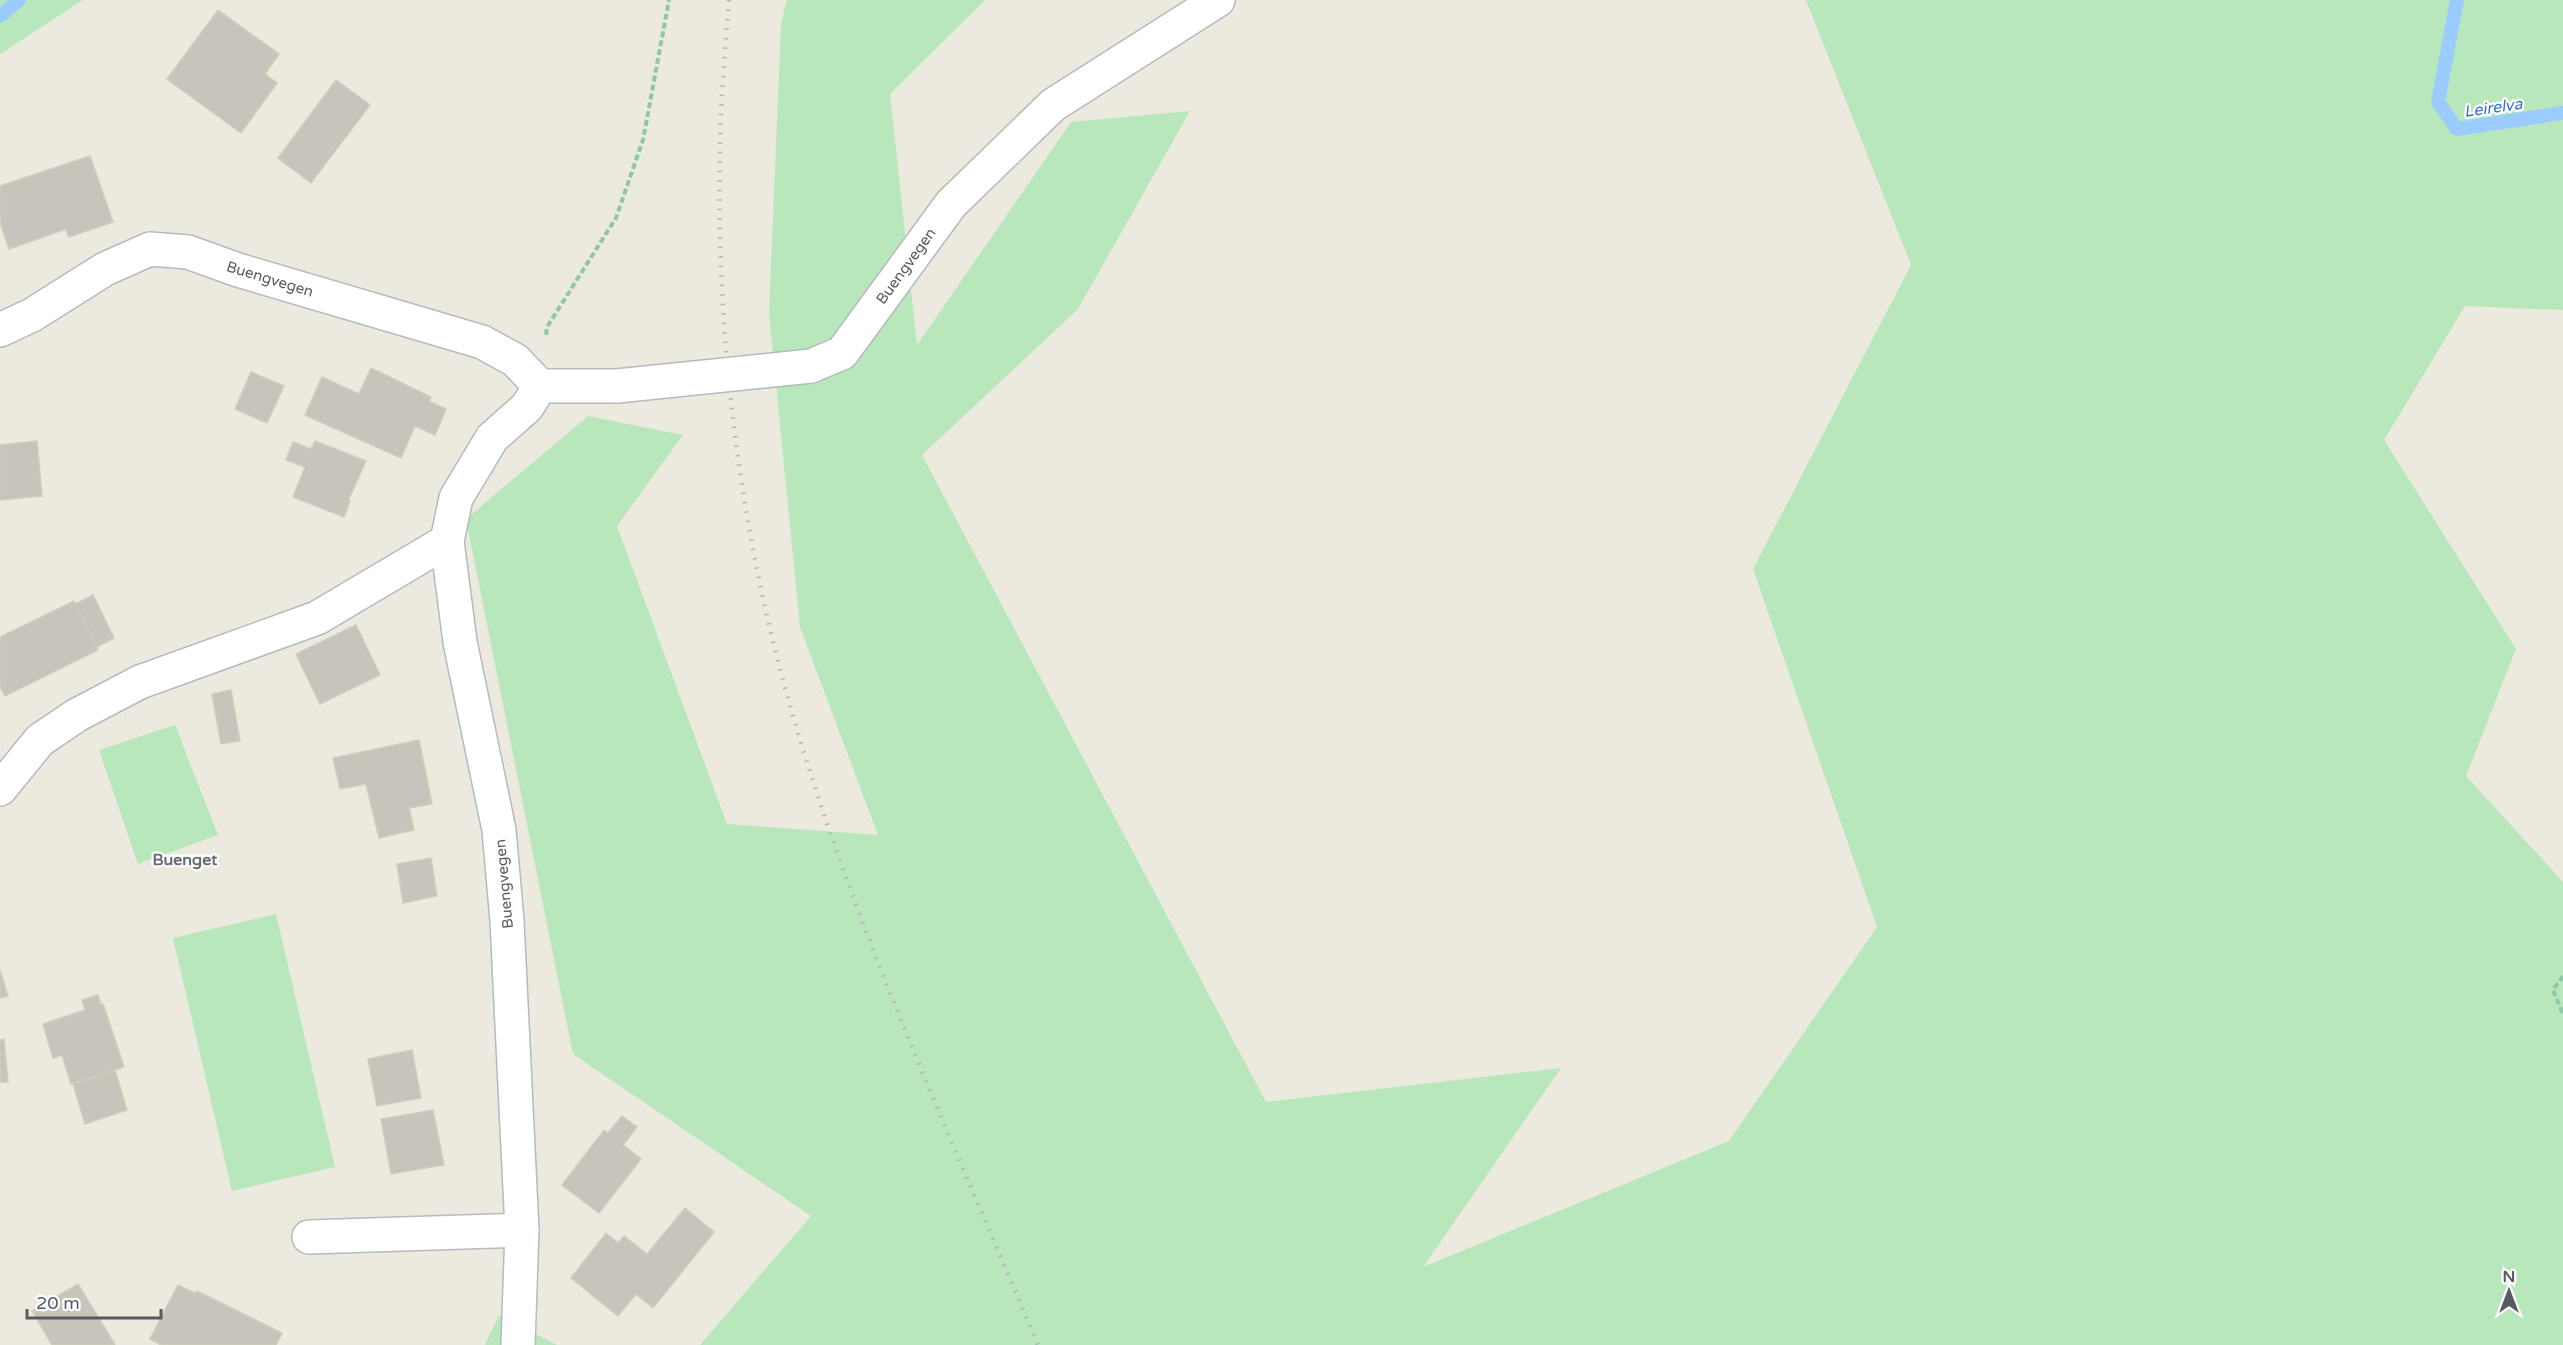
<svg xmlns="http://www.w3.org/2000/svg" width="2563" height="1345" viewBox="0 0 2563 1345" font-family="'Varela Round',sans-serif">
<rect width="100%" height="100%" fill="#eceade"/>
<!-- green -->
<g fill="#b7e7bb">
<polygon points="0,0 83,0 0,54"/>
<polygon points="787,0 985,0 890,94 917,345 1071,122 1190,111 1078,309 922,455 1266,1102 1561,1068 1423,1267 1729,1141 1877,927 1753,569 1911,265 1806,0 2563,0 2563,310 2465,306 2384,440 2516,649 2466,776 2563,882 2563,1345 700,1345 811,1216 573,1054 466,519 588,416 683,435 617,526 727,824 878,835 800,627 769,314 781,24"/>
<polygon points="175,725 218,835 138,864 99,750"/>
<polygon points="276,914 335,1167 232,1191 173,938"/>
<polygon points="499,1315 557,1345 485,1345"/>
</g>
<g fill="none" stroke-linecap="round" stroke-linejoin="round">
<!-- stream -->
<g stroke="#9bccff" stroke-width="14">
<polyline points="2457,0 2438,102 2457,129 2563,113"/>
<polyline points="0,16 19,0"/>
</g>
</g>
<!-- building -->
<g fill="#c7c4bb" stroke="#d1ccbc" stroke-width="1.5">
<polygon points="218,10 279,54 265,74 277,83 241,133 167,79"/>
<polygon points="336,80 370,105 311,183 278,158"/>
<polygon points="90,156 113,222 69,237 66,229 9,249 0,222 0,186"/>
<polygon points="371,368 431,397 429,401 446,409 435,435 415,426 401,458 305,415 322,377 359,394"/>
<polygon points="251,372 284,386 267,423 235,409"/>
<polygon points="37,441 42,496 0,500 0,445"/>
<polygon points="315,441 366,461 348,501 350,501 344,517 293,497 305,467 286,460 293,442 311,449"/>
<polygon points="93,595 114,638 97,647 75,604"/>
<polygon points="74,601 98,650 5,696 0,687 0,637"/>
<polygon points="356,625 380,675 320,704 296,654"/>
<polygon points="231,690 240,741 221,744 212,694"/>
<polygon points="419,740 432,804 409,808 414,830 379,838 366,784 340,789 333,758"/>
<polygon points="431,858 437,896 403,903 397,864"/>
<polygon points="0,970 8,996 0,998"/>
<polygon points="98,995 101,1005 103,1004 124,1067 71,1084 62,1055 53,1058 43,1024 85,1010 82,1000"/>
<polygon points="4,1039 8,1082 0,1082 0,1040"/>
<polygon points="412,1050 421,1098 377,1106 368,1059"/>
<polygon points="115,1070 127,1110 85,1124 73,1084"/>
<polygon points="433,1110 444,1165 391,1174 381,1119"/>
<polygon points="622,1116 637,1127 623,1145 641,1159 599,1213 562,1185 604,1130 608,1133"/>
<polygon points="685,1208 714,1232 653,1308 636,1294 618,1316 571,1278 606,1233 618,1243 624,1236 647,1254"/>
<polygon points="78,1284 115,1345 52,1345 32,1311"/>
<polygon points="178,1285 195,1293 197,1291 282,1333 276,1345 161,1345 150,1339"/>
</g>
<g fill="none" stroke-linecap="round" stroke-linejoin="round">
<!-- minor casing -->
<g stroke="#b6b9bf" stroke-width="36">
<g id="minor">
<polyline points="0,330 32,315 105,269 150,249 188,252 238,270 482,342 515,360 540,386"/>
<polyline points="811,366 842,353 951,204 1053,105 1218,0"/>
<polyline points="0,789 40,740 77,715 140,682 317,618 447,541"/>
<polyline points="309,1237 522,1230"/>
<polyline points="518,1345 522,1230 507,921 499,830 460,642 447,541 456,498 492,438 527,407 540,386 617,386"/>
</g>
</g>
<!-- path -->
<g stroke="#91c8a4" stroke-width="4" stroke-dasharray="6 3" stroke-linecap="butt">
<polyline points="546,335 547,327 616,218 643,140 669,0"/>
<polyline points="2563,976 2553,990 2563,1014"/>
</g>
<!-- minor -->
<use href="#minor" stroke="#fff" stroke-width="33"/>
<!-- rail -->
<path stroke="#b3b4b4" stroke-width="4.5" stroke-dasharray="1.5 8" stroke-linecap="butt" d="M729,0C725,49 721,98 720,147C716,321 736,501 780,669C842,902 945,1123 1038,1345"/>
<!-- minor-bridge casing -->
<g stroke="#b6b9bf" stroke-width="36" stroke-linecap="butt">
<polyline id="minor-bridge" points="617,386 811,366"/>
</g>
<!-- minor-bridge -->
<use href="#minor-bridge" stroke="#fff" stroke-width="33"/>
</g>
<g text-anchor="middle" stroke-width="4.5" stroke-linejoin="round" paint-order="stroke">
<!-- street labels -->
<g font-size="15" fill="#575b61" stroke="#fff">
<text transform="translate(906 266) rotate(-54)" y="5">Buengvegen</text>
<text transform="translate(270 279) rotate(17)" y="5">Buengvegen</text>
<text transform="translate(504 884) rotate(-95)" y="5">Buengvegen</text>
</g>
<!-- water labels -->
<g font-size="16" font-style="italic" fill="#3572cb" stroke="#fff">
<text transform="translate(2493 107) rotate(-8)" y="6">Leirelva</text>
</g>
<!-- neighbourhood labels -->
<g font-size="16" font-weight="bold" fill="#686d73" stroke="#fff">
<text x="185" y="865">Buenget</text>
</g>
</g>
<!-- north arrow -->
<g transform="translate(2509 1291)" stroke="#ffffff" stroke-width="4.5" paint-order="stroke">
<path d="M0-4.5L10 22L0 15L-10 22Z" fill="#575b61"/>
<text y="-9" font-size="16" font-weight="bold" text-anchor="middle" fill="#575b61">N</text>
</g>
<!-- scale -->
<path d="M27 1309v9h134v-9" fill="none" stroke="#575b61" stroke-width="3"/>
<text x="36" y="1309" font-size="18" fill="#575b61" stroke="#ffffff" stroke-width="4.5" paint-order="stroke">20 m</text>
</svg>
